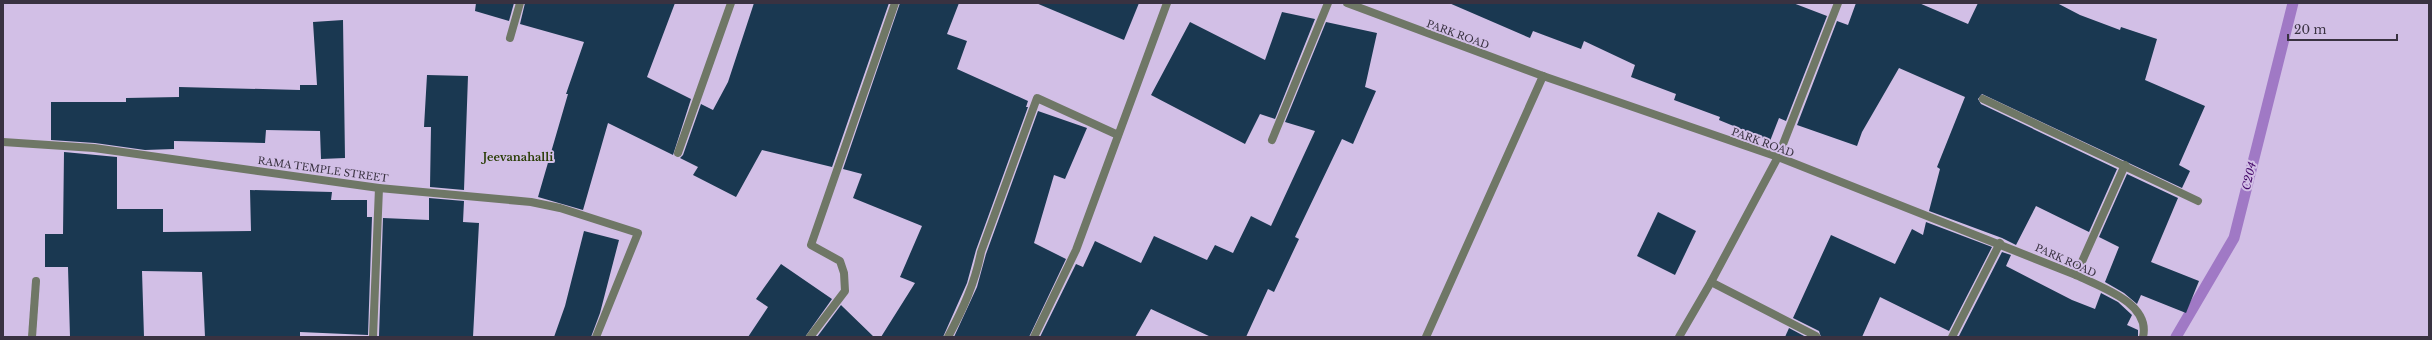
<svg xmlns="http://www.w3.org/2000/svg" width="2432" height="340" viewBox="0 0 2432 340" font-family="'Libre Baskerville',serif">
<rect width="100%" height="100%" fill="#d2bfe6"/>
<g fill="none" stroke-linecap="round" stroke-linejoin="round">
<!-- stream -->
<polyline stroke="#a079c5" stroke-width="11" points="2176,337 2234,238 2293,3"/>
</g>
<!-- building -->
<g fill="#1a3851">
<polygon points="476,3 514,3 509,21 475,11"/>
<polygon points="525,3 675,3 647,77 691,99 673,155 608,123 583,210 538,197 568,94 566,94 584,42 520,24"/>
<polygon points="754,3 889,3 832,167 762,150 736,197 693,175 698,167 680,158 683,155 701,104 713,110 728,82"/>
<polygon points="900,3 959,3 947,34 967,41 957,69 1028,101 1026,107 1028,107 976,250 967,283 943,337 881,337 915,283 900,277 922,226 853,198 862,174 843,169"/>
<polygon points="1036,3 1139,3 1124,40"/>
<polygon points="1449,3 1793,3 1827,16 1786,121 1779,118 1770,141 1719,120 1720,117 1674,100 1676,94 1631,77 1635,65 1584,41 1581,49 1533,31 1530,38"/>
<polygon points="1856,3 1919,3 1968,24 1978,3 2057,3 2080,15 2120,30 2121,27 2157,39 2145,80 2205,106 2179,165 2190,171 2182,188 1982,94 1978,99 1981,104 2117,169 2089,232 2036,206 2016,245 2002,238 1929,211 1940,169 1937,167 1965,97 1899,68 1862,132 1857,146 1797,125 1837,21 1848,25"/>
<polygon points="1282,12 1315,19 1275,119 1260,114 1245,144 1151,95 1190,22 1265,60"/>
<polygon points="343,20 345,158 321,159 320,131 266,130 265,143 174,141 174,149 145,150 95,143 51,140 51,102 126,102 126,98 179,97 179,87 300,90 300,85 317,85 313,22"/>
<polygon points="1326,22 1377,33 1365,87 1376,91 1353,144 1342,139 1295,237 1299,239 1274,292 1268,289 1246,337 1211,337 1151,309 1135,337 1040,337 1076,264 1083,267 1095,241 1141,263 1154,236 1207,260 1215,245 1233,253 1251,216 1271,226 1315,131 1285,122"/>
<polygon points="427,75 468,76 464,190 430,187 431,127 424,127"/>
<polygon points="1038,111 1087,128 1065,179 1054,175 1034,243 1066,259 1029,337 954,337 977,287 986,254"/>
<polygon points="64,152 117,157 117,209 163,209 163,232 251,231 250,190 332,192 331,200 367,200 367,217 372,217 368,335 300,332 300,337 205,337 202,272 142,271 144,337 70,337 68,267 45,267 45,234 63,234"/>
<polygon points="2127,174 2178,198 2151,262 2199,281 2186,313 2141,295 2137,304 2124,293 2105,282 2119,247 2099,237"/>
<polygon points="429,198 464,201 463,222 479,223 473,337 379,336 383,218 429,220"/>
<polygon points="1658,212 1696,231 1675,275 1637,256"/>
<polygon points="1926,222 1992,247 1949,331 1880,297 1862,337 1821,337 1819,331 1793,318 1831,235 1895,264 1912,229 1923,235"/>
<polygon points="584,231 619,240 600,313 591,337 554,337 565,306"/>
<polygon points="2002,252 2011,255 2006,266 2072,300 2095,309 2101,293 2118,302 2132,315 2127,325 2138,330 2138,337 1959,336"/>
<polygon points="781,264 832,299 805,337 748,337 768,307 756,299"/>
<polygon points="841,305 843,307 874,337 817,337"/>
<polygon points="1789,328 1806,337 1785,337"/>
</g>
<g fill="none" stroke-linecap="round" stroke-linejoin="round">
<!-- street -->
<g stroke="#6f7766" stroke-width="8">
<path d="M1347,3L1543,76L1778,157L2076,275C2100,287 2151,303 2143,337"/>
<polyline points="510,38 520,3"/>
<polyline points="1983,99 2198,201"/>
<polyline points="1272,140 1328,3"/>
<polyline points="3,142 94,148 379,188 531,202 560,208 638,233 596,337"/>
<polyline points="678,153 731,3"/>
<polyline points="2076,275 2125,165"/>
<polyline points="1711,282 1816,336"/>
<polyline points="32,337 36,281"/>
<polyline points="373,337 379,188"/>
<polyline points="810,337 845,291 844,273 840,261 811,245 895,3"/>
<path d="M948,337C963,309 975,283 981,252L1037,98L1118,135"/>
<polyline points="1034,337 1076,250 1167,3"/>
<polyline points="1426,337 1543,76"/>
<polyline points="1679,337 1711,282 1778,157 1838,3"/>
<polyline points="1952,337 2000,243"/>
</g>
</g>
<g text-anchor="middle" stroke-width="4" stroke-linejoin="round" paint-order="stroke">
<!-- street labels -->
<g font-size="10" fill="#393241" stroke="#d2bfe6">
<text transform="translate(1458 34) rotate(20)" y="4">PARK ROAD</text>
<text transform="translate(1763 142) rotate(20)" y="4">PARK ROAD</text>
<text transform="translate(323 169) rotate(8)" y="4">RAMA TEMPLE STREET</text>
<text transform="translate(2066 260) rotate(24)" y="4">PARK ROAD</text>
</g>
<!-- neighbourhood labels -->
<g font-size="11" font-weight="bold" fill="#2b3e07" stroke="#d2bfe6">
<text x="518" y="161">Jeevanahalli</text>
</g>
<!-- water labels -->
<g font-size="11" font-style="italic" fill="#450969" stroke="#d2bfe6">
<text transform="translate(2249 176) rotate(-76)" y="4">C204</text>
</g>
</g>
<!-- border -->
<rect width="2432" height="340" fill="none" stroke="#393241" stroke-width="8"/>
<!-- scale -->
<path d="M2288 34v6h109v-6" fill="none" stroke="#393241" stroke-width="2"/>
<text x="2294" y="34" font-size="12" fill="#393241" stroke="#d2bfe6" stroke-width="3" paint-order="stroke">20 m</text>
</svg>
